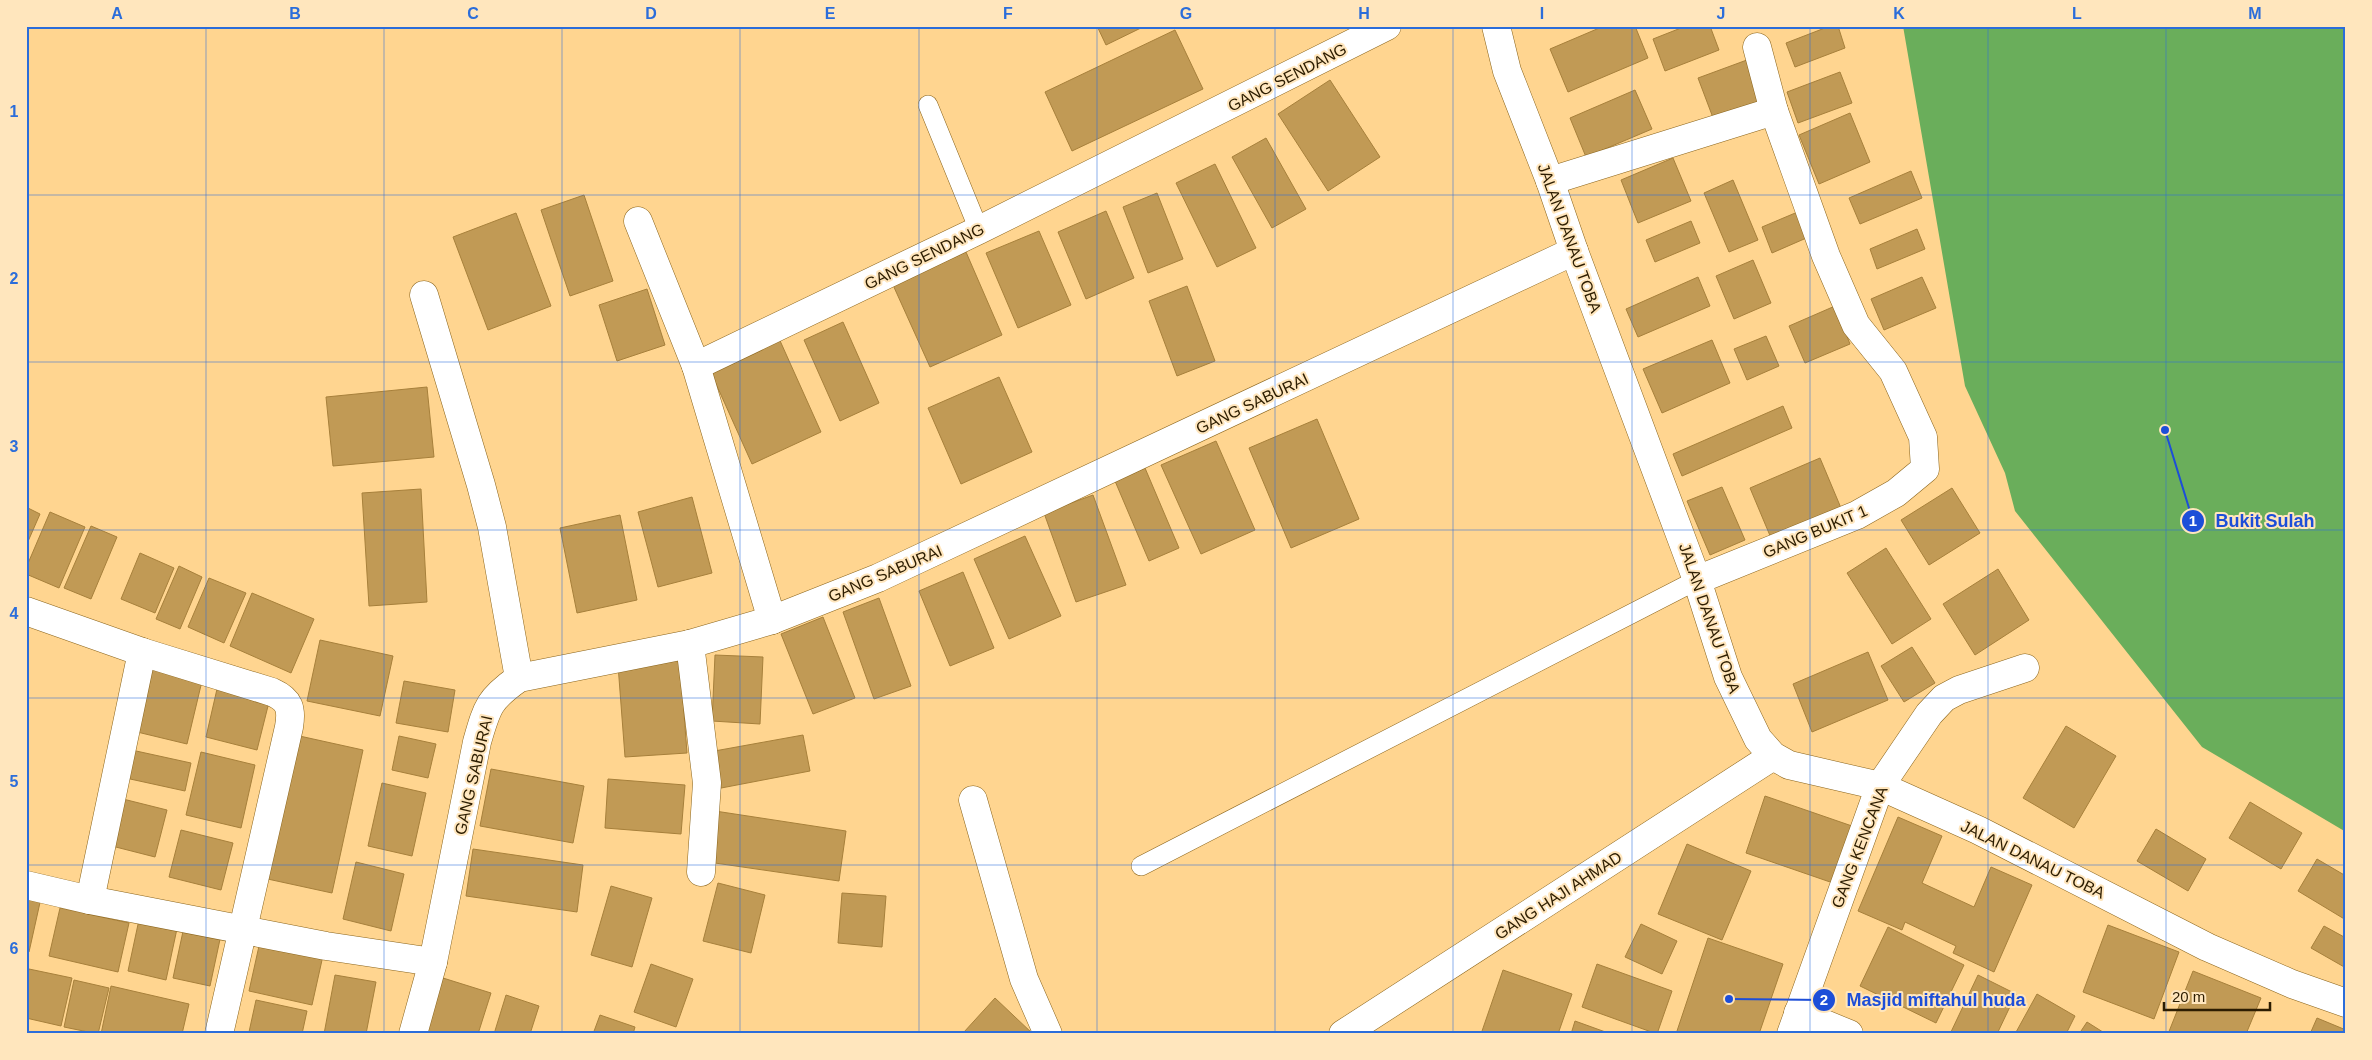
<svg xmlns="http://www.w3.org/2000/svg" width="2372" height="1060" viewBox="0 0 2372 1060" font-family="Arial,sans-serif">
<rect width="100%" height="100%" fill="#ffd590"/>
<!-- forest -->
<polygon fill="#6aae5b" points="1903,26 2346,26 2346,832 2202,747 2015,511 2005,473 1965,386"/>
<!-- building -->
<g fill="#c19a55" stroke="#a7803b">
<polygon points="1097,26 1145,26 1106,45"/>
<polygon points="1604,26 1635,26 1648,58 1568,92 1550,49"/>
<polygon points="1686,26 1710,26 1719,50 1665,71 1653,39"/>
<polygon points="1830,26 1838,26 1845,48 1795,67 1786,43"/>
<polygon points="1175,30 1203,89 1072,151 1045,92"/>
<polygon points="1755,57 1771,102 1715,123 1698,78"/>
<polygon points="1840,72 1852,103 1798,123 1787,92"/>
<polygon points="1330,80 1380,157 1328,191 1278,114"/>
<polygon points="1635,90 1652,129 1586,157 1570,118"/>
<polygon points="1850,113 1870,162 1819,184 1799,135"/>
<polygon points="1266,138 1306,209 1272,228 1232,157"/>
<polygon points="1673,158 1691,201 1638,223 1621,180"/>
<polygon points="1215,164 1256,248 1217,267 1176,183"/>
<polygon points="1911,171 1922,198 1860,224 1849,198"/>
<polygon points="1733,180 1758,240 1729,252 1704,193"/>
<polygon points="1157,193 1183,259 1148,273 1123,207"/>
<polygon points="584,195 613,281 570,296 541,210"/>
<polygon points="1106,211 1134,278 1086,299 1058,232"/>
<polygon points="1800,211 1811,236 1772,253 1762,227"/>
<polygon points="516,213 551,306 488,330 453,237"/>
<polygon points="1691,221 1700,243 1655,262 1646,240"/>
<polygon points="1917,229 1925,249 1877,269 1870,249"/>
<polygon points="1039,231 1071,305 1018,328 986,253"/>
<polygon points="966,252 1002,335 930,367 893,285"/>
<polygon points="1753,260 1771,303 1734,319 1716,276"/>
<polygon points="1698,277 1710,306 1638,337 1626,309"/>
<polygon points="1922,277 1936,308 1884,330 1871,299"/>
<polygon points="1187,286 1215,361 1177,376 1149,301"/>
<polygon points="647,289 665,345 617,361 599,305"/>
<polygon points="1835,306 1850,344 1805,363 1789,326"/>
<polygon points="843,322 879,403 840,421 804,340"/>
<polygon points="777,334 821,432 752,464 708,366"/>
<polygon points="1766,336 1779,366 1747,380 1734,349"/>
<polygon points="1712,340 1730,383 1662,413 1643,369"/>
<polygon points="999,377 1032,452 961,484 928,408"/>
<polygon points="427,387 434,457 333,466 326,397"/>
<polygon points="1783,406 1792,428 1682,476 1673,454"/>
<polygon points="1317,419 1359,519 1291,548 1249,448"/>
<polygon points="1216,441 1255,530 1201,554 1161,465"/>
<polygon points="1820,458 1841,508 1771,538 1750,488"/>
<polygon points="1145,468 1179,548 1149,561 1115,481"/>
<polygon points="1722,487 1745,540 1710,555 1687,501"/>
<polygon points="1952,488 1980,533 1929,565 1901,520"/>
<polygon points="421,489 427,602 369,606 362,493"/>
<polygon points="1093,495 1126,585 1076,602 1044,513"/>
<polygon points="692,497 712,573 658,587 638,512"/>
<polygon points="26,507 40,514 26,546"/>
<polygon points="50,512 85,527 59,588 26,574 26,568"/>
<polygon points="620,515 637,600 577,613 560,528"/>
<polygon points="91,526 117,537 91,599 64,588"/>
<polygon points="1025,536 1061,616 1009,639 974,559"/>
<polygon points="1886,548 1931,619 1892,644 1847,573"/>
<polygon points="140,553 174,568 155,613 121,599"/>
<polygon points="179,566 202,577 180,629 156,619"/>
<polygon points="1998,569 2029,620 1975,655 1943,604"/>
<polygon points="963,572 994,648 950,666 919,591"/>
<polygon points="209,578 246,593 224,643 188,627"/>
<polygon points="252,593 314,619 291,673 230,646"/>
<polygon points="879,598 911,686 874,699 843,612"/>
<polygon points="823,617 855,698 813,714 781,634"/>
<polygon points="320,640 393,656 380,716 307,701"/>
<polygon points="1912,647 1935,683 1904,702 1881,666"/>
<polygon points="1868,652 1888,700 1812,732 1793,684"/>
<polygon points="715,655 763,657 760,724 712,721"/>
<polygon points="680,660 687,753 625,757 618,665"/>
<polygon points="147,668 202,681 187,744 133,731"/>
<polygon points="404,681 455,690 448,732 396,723"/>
<polygon points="217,689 269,702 257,750 206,737"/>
<polygon points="2066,726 2116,756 2074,828 2023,798"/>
<polygon points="295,735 363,750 332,893 263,878"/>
<polygon points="803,735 810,771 716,789 709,752"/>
<polygon points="399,736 436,744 428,778 392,770"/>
<polygon points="127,749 191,763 185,791 121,777"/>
<polygon points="201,752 255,765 241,828 186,815"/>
<polygon points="491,769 584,786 573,843 480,826"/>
<polygon points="608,779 685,785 681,834 605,828"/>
<polygon points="382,783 426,793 412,856 368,846"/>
<polygon points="1765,796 1852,826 1833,883 1746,853"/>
<polygon points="115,797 167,810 155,857 104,844"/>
<polygon points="2250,802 2302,833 2281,869 2229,838"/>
<polygon points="715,811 846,831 839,881 708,862"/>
<polygon points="1898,817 1942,836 1922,883 1974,907 1991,867 2032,885 1994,972 1953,953 1956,946 1905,922 1902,930 1858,911"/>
<polygon points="2156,829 2206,859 2188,891 2137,861"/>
<polygon points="181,830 233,843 221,890 169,877"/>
<polygon points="1687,844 1751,871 1722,940 1658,914"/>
<polygon points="473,849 583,865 577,912 466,896"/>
<polygon points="2317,859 2346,876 2346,920 2298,891"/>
<polygon points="356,862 404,874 391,931 343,919"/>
<polygon points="718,883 765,895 751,953 703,941"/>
<polygon points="611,886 652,898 632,967 591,955"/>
<polygon points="842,893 886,896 882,947 838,943"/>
<polygon points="26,895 41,898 29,952 26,951"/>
<polygon points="60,908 129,923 118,972 49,956"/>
<polygon points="140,915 178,924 166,980 128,971"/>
<polygon points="185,922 222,930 210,986 173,978"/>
<polygon points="1641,924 1677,941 1662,974 1625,957"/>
<polygon points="2108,925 2179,952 2154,1019 2083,992"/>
<polygon points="2324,926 2346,938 2346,968 2311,948"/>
<polygon points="1888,927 1964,965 1936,1023 1860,986"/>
<polygon points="261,937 324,951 312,1005 249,991"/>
<polygon points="1708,938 1783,964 1759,1034 1676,1034"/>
<polygon points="651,964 693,979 676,1027 634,1012"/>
<polygon points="1597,964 1672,991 1657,1034 1582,1007"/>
<polygon points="29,969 72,978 61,1026 26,1018 26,982"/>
<polygon points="1503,970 1572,994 1558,1034 1481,1034"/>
<polygon points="2193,971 2261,998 2246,1034 2168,1034"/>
<polygon points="335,975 376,982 366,1034 324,1034"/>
<polygon points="1978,975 2016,994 1997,1034 1950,1034"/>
<polygon points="443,978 491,993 478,1034 425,1034"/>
<polygon points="74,980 109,988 98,1034 64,1027"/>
<polygon points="111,986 189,1004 182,1034 101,1034"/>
<polygon points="2037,994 2075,1016 2066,1034 2015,1034"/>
<polygon points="506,995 539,1006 530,1034 494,1034"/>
<polygon points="995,998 1033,1034 966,1034 964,1032"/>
<polygon points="256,1000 307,1011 302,1034 249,1032"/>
<polygon points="600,1015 635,1027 633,1034 593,1034"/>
<polygon points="2317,1018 2346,1030 2346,1034 2310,1034"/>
<polygon points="1575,1021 1611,1034 1571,1034"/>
<polygon points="2087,1022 2106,1034 2079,1034"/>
</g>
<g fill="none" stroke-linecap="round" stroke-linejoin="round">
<!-- service casing -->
<g stroke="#8b651c" stroke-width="20">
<g id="service">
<polyline points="928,105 979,230"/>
<polyline points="1141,866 1697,580"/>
</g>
</g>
<!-- minor casing -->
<g stroke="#8b651c" stroke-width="29">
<g id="minor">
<polyline points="1496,26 1507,71 1550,181 1574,251 1697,580 1728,677 1758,739 1773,756 1789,765 1880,786 1978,830 2207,947 2292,984 2346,1003"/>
<polyline points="1550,181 1774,111 1757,47"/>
<polyline points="638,221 696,366"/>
<polyline points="424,295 481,485 492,527 519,678"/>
<polyline points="1697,580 1857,515 1896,493 1925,469 1923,437 1893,371 1856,325 1826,256 1774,111"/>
<path d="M26,611L142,652L272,692C290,700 292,709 289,727L219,1034"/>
<polyline points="772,620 696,366 979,230 1387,26"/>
<polyline points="690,644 707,783 701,872"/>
<polyline points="973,800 1024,979 1048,1034"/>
<polyline points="26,885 90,900 326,946 433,962"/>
<polyline points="90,900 142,652"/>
<polyline points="1798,1013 1849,1034"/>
<path d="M413,1034L433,962L477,742C487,707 489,699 519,678L690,644L772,620L878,578L1574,251"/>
<polyline points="1343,1034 1773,756"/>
<polyline points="1791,1034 1880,786 1929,714 1944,698 1959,690 2025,668"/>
</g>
</g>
<!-- service -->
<use href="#service" stroke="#fff" stroke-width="19"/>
<!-- minor -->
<use href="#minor" stroke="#fff" stroke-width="28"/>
</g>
<!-- grid -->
<path fill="none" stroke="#2b6dda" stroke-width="1" stroke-opacity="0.55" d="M206,26V1034M384,26V1034M562,26V1034M740,26V1034M919,26V1034M1097,26V1034M1275,26V1034M1453,26V1034M1632,26V1034M1810,26V1034M1988,26V1034M2166,26V1034M26,195H2346M26,362H2346M26,530H2346M26,698H2346M26,865H2346"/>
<g text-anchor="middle" stroke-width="4" stroke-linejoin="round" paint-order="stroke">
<!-- street labels -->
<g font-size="16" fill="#2d1d01" stroke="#ffe6bd">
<text transform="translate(1287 77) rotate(-27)" y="6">GANG SENDANG</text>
<text transform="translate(1570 238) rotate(70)" y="6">JALAN DANAU TOBA</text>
<text transform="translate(924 256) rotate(-26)" y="6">GANG SENDANG</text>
<text transform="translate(1252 403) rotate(-25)" y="6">GANG SABURAI</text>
<text transform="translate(1815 531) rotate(-23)" y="6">GANG BUKIT 1</text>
<text transform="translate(885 573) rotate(-23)" y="6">GANG SABURAI</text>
<text transform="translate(1710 618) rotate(71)" y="6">JALAN DANAU TOBA</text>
<text transform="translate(473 775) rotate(-77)" y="6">GANG SABURAI</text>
<text transform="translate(1859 847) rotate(-69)" y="6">GANG KENCANA</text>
<text transform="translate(2033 859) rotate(26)" y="6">JALAN DANAU TOBA</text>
<text transform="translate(1558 895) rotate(-33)" y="6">GANG HAJI AHMAD</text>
</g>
</g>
<!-- callouts -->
<path fill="none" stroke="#1d4ed8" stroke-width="2" d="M2165 430L2193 521M1729 999L1824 1000"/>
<g fill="#1d4ed8" stroke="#ffe6bd" stroke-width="2">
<circle cx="2165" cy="430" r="5"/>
<circle cx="1729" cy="999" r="5"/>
<circle cx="2193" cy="521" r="12"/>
<circle cx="1824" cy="1000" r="12"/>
</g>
<g font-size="15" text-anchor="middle" font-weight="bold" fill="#fff">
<text x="2193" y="526">1</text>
<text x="1824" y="1005">2</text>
</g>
<g font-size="18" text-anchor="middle" font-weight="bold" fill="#1d4ed8" stroke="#ffe6bd" stroke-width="4" stroke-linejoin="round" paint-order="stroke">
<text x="2265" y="527">Bukit Sulah</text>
<text x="1936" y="1006">Masjid miftahul huda</text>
</g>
<!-- border -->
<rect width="2372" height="1060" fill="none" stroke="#ffe6bd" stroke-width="55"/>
<!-- scale -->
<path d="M2164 1002v8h106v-8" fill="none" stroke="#2d1d01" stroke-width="2.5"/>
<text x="2172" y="1002" font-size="15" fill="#2d1d01" stroke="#ffe6bd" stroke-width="4" paint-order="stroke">20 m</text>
<rect x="28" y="28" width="2316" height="1004" fill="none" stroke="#2b6dda" stroke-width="2"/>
<g font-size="16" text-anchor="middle" font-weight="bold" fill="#2b6dda">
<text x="117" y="19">A</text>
<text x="295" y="19">B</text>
<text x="473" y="19">C</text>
<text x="651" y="19">D</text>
<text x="830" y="19">E</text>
<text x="1008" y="19">F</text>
<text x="1186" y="19">G</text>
<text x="1364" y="19">H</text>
<text x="1542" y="19">I</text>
<text x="1721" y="19">J</text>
<text x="1899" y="19">K</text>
<text x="2077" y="19">L</text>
<text x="2255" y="19">M</text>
<text x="14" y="117">1</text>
<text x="14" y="284">2</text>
<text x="14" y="452">3</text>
<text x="14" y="619">4</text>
<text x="14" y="787">5</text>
<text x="14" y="954">6</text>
</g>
</svg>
